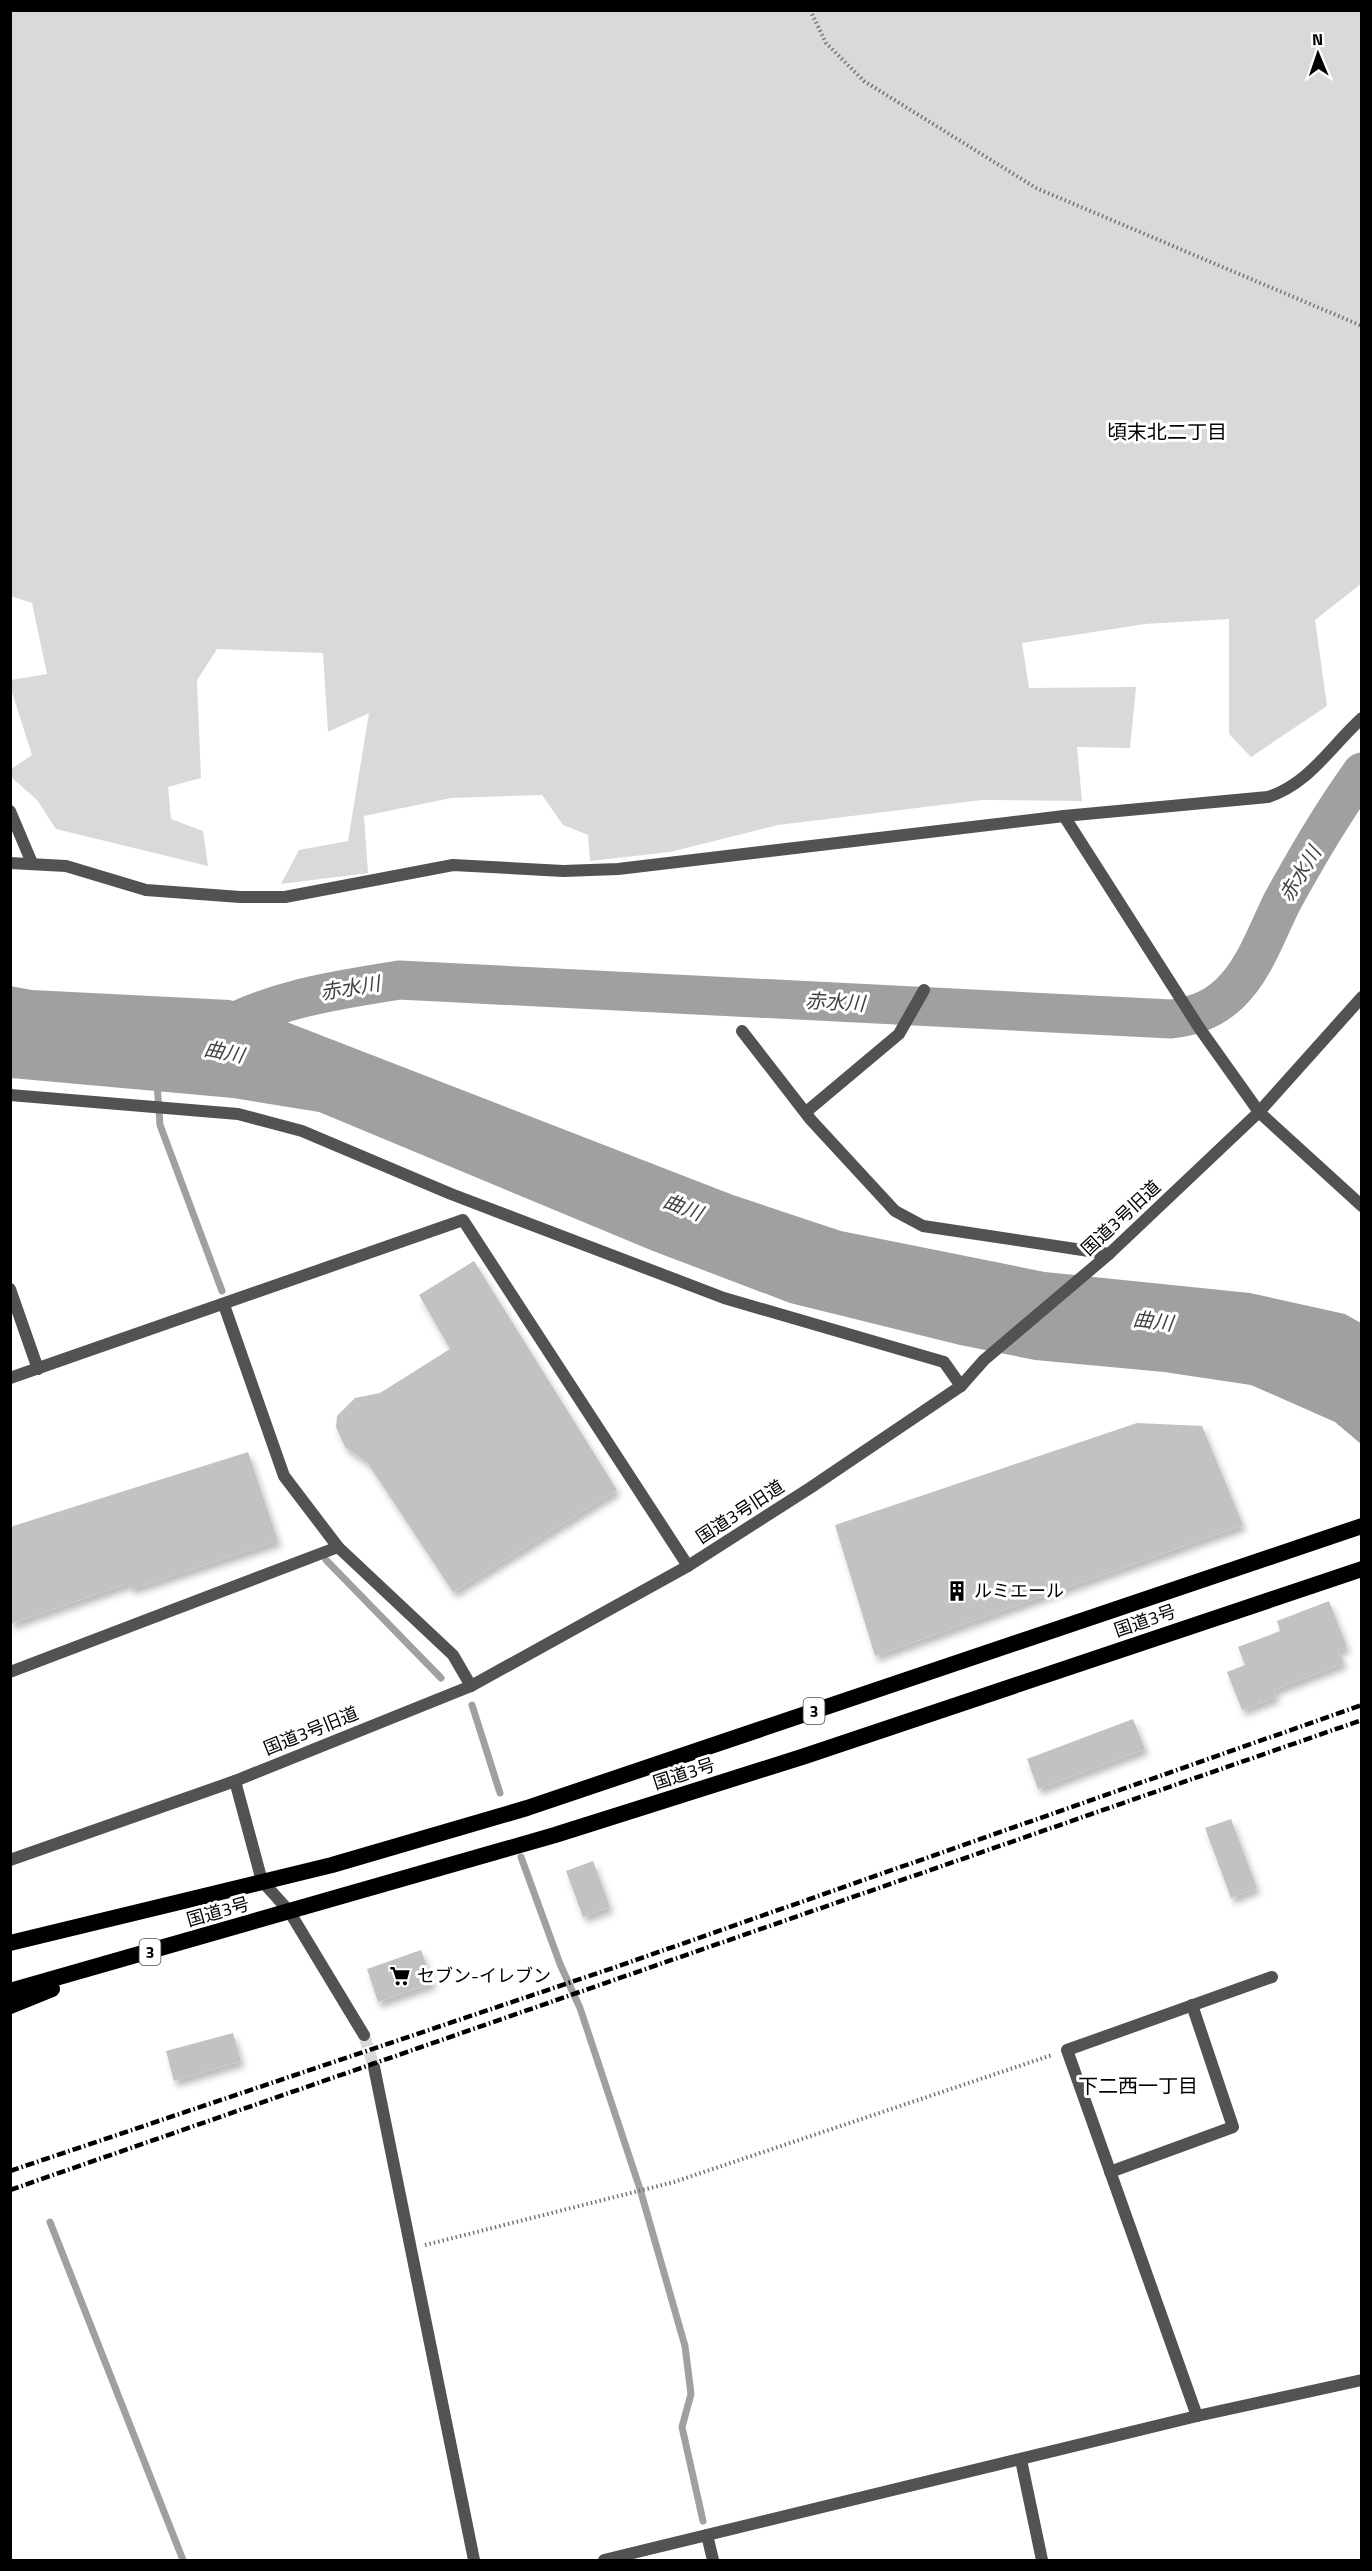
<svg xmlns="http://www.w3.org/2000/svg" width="1372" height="2571" viewBox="0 0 1372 2571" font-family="'Titillium Web','Noto Sans JP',sans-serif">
<defs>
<filter id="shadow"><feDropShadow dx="3.5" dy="6" stdDeviation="3" flood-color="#0004"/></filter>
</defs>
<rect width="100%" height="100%" fill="#fff"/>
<!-- green -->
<polygon fill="#d9d9d9" points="11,10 1361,11 1362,583 1315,620 1327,706 1251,757 1229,734 1229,619 1145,624 1022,643 1029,688 1136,687 1130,748 1077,747 1082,801 982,800 778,825 670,852 590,861 588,835 563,825 542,795 451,798 364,816 368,873 281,884 299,850 348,841 369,713 328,732 323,653 217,649 197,680 201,778 168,787 171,819 203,831 208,866 56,829 37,800 11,777 11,769 32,755 11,689 11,680 47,674 32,603 11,596"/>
<!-- water -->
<polygon fill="#a0a0a0" points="10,986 32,990 230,1000 733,1195 841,1231 1045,1272 1250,1293 1345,1314 1361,1323 1361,1444 1335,1422 1251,1385 1164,1372 1035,1360 960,1345 790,1303 653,1251 319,1112 233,1098 11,1078"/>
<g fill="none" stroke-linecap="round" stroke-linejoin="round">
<!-- stream -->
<g stroke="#a0a0a0" stroke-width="7">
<polyline points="157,1083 160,1125 222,1291"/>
<polyline points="326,1560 441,1678"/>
<polyline points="472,1705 500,1793"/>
<polyline points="521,1857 560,1964 580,2008 640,2189 685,2346 691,2394 682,2427 703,2521"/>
<polyline points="50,2222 183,2560"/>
</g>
<!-- river -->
<path stroke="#a0a0a0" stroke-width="39" d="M211,1033C275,999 329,991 399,980L1171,1019C1194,1016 1212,1010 1229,994C1254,971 1267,932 1282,902C1306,858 1333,812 1362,772"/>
</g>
<!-- building -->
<g fill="#c2c2c2" filter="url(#shadow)">
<polygon points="474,1261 617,1490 453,1592 367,1462 345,1447 336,1427 337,1416 355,1398 380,1393 450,1349 419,1295"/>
<polygon points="1137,1423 1202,1426 1243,1525 875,1656 835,1525"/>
<polygon points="248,1452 278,1541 131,1589 129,1583 10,1624 10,1527"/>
<polygon points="1329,1601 1347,1647 1338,1650 1344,1663 1274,1690 1276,1697 1242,1710 1227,1672 1245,1665 1238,1647 1280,1631 1277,1621"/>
<polygon points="1133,1719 1145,1749 1038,1789 1027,1759"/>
<polygon points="1231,1819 1257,1888 1231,1898 1205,1828"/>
<polygon points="593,1861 610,1907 583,1917 566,1871"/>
<polygon points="421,1950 433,1983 378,2002 367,1969"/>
<polygon points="233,2033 241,2061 174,2081 166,2051"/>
</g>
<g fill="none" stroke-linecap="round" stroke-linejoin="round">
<!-- minor-tunnel -->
<polyline stroke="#d9d9d9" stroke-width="12" stroke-dasharray="12 6" stroke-linecap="butt" points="364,2035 374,2067"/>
<!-- path -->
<g stroke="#747474" stroke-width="4" stroke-dasharray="1.5 3" stroke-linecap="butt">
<polyline points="810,10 826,43 864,81 1036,188 1362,326"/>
<polyline points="425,2245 674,2182 1052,2055"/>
</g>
<!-- minor -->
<g stroke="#525252" stroke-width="12">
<polyline points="10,811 32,863"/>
<polyline points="1064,816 1200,1029 1259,1112 1362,1206"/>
<path d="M10,863L66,866L146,890L240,897H285L453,865L563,871L618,869L1064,816L1268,797C1309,784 1331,746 1362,718"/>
<polyline points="742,1031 811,1120 895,1211 923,1226 1109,1254"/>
<polyline points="10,1095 238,1114 272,1123 302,1131 451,1194 724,1298 944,1362 961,1386"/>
<polyline points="806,1112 899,1034 924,990"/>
<polyline points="10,1289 38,1369"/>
<polyline points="224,1305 284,1476 338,1547 453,1655 471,1686"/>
<polyline points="10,1378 463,1220 688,1566"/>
<polyline points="10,1672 338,1547"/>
<polyline points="289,1911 364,2035"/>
<polyline points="374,2067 474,2560"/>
<polyline points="1110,2172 1233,2127 1192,2005"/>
<polyline points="1197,2416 1067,2050 1272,1977"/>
<polyline points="1021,2460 1042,2560"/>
<polyline points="707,2535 713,2560"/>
</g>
<!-- tertiary -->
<g stroke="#525252" stroke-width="12">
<polyline points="235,1781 262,1881 289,1911"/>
<polyline points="10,1860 235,1781 471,1686 688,1566 810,1488 961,1386 984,1360 1109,1254 1259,1112 1362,997"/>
<polyline points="604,2560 1197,2416 1362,2380"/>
</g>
<!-- trunk -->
<g stroke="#000" stroke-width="16">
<polyline points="10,1943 332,1865 527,1808 1362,1526"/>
<polyline points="10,1991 555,1835 805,1756 1362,1569"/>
<polyline points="10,2006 52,1989"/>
</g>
<!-- rail -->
<g stroke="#000" stroke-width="4.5" stroke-dasharray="9 3 1.5 3" stroke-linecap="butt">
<polyline points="10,2171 616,1967 1362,1705"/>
<polyline points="10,2190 1362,1720"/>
</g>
</g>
<!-- icons -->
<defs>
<g id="building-bare" transform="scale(1.62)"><path d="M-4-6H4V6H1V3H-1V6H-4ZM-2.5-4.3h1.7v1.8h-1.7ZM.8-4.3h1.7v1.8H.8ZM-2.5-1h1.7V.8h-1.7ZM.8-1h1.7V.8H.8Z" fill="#000" stroke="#fff" stroke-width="2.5" paint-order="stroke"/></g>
<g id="supermarket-bare" transform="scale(1.62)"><path d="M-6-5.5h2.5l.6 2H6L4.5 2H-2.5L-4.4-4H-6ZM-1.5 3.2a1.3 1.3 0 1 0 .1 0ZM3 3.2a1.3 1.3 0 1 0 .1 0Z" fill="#000" stroke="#fff" stroke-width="2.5" paint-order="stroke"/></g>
</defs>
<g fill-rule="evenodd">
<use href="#building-bare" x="957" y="1591"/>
<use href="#supermarket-bare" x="400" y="1976"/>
</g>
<g text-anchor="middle" stroke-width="6" stroke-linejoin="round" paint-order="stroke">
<!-- shield labels -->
<g fill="#fff" stroke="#4c4c4c" stroke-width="1.5">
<rect x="803.5" y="1698" width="21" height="26" rx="4.5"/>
<rect x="139.5" y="1939" width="21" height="26" rx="4.5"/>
</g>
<g font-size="16" font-weight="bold" fill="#000">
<text x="814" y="1717">3</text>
<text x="150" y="1958">3</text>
</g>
<!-- street labels -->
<g font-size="18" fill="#000" stroke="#fff">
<text transform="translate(1121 1218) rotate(-43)" y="6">国道3号旧道</text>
<text transform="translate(740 1512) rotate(-33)" y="6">国道3号旧道</text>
<text transform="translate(1145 1621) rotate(-19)" y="6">国道3号</text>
<text transform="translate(311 1731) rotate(-22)" y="6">国道3号旧道</text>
<text transform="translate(684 1774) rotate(-18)" y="6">国道3号</text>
<text transform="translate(218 1912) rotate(-16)" y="6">国道3号</text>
</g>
<!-- poi labels -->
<g font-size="18" fill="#000" stroke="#fff" text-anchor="start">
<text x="974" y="1597">ルミエール</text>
<text x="417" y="1982">セブン-イレブン</text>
</g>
<!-- neighbourhood labels -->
<g font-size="20" fill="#000" stroke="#fff">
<text x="1167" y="439">頃末北二丁目</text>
<text x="1138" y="2093">下二西一丁目</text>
</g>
<!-- water labels -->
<g font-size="20" font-style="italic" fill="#414141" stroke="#fff">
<text transform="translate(1300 874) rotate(-59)" y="7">赤水川</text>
<text transform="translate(350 988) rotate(-9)" y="7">赤水川</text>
<text transform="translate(835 1002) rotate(3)" y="7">赤水川</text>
<text transform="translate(224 1052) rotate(11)" y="7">曲川</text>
<text transform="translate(683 1207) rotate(21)" y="7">曲川</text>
<text transform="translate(1153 1321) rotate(7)" y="7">曲川</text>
</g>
</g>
<!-- border -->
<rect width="1372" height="2571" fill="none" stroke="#000000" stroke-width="24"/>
<!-- north arrow -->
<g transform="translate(1318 54) rotate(358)" stroke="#ffffff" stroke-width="4.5" paint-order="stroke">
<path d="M0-4.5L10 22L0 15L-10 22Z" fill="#000000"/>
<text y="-9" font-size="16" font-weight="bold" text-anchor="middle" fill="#000000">N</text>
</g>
</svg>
